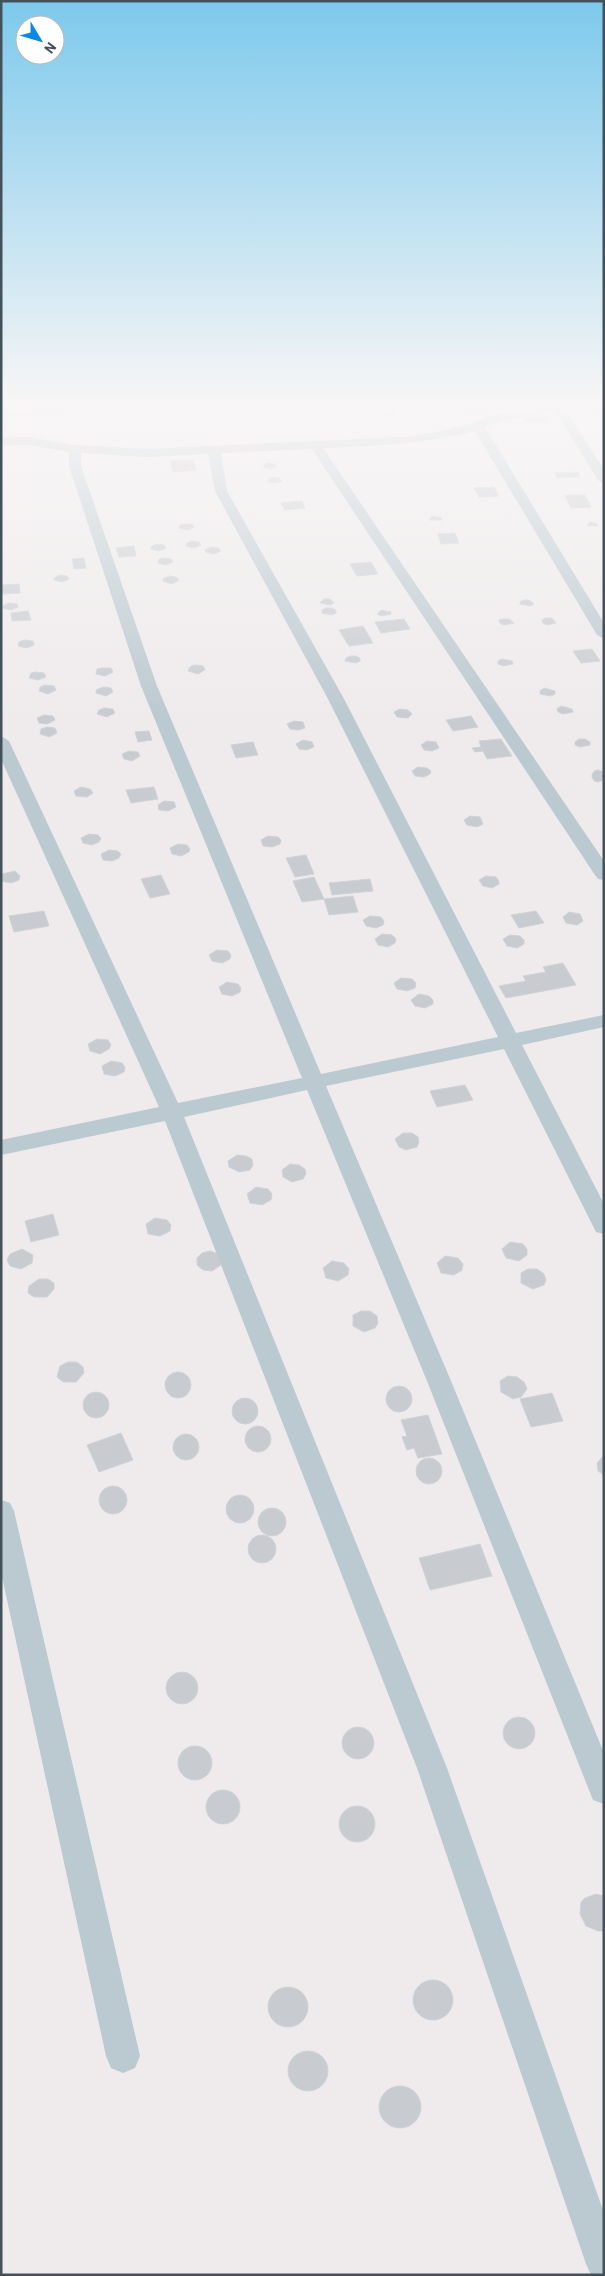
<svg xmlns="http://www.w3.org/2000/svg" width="605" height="2276" viewBox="0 0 605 2276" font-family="Barlow,sans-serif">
<rect width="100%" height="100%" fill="#efebec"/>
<!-- building -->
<g fill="#c8ccd1" stroke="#cfd3d8">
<polygon points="33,401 61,401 64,413 1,418 1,403"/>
<polygon points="91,401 146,401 92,405"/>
<polygon points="458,401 471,401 476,406 483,405 491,413 468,416 461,408 465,408"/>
<polygon points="377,402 383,403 386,405 380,407 373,406"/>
<polygon points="604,404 604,413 594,414 591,411 584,409 589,409 586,405"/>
<polygon points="387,411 394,412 396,414 389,416 382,414"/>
<polygon points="543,416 548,422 526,423 522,418"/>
<polygon points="193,460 196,470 173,472 170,461"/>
<polygon points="267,463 274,464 277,466 271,469 263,467"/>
<polygon points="578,472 580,477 557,478 555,473"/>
<polygon points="272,477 279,478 282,481 275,483 268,482 268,479"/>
<polygon points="494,487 499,496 479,497 474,488"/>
<polygon points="565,495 585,495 591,507 571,508"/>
<polygon points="302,501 305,508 285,510 281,503"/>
<polygon points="432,516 441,518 442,520 429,520"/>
<polygon points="590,522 595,523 599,526 587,526"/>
<polygon points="185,524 192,524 194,527 188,530 179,528 180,525"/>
<polygon points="455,533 459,543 441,544 438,534"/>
<polygon points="191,541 199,542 201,545 194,548 186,546 187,543"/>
<polygon points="157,544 164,545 166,548 159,551 151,549 152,546"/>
<polygon points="134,546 136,556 119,557 116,548"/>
<polygon points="211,547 218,548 221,551 214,554 206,552 205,550"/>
<polygon points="84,558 86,568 74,569 72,559"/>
<polygon points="163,558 171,559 173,562 166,565 158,563 159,559"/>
<polygon points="371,562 378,574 357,576 350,564"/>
<polygon points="60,575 67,576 69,579 62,582 54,580 54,578"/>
<polygon points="169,576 176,577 179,580 172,584 163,581 163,579"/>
<polygon points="19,584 20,593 3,594 2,585"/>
<polygon points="324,599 330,599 334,603 330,605 320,603"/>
<polygon points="523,600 529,600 534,604 530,606 520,604 520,602"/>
<polygon points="9,603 17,604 18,607 11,610 3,608 3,606"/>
<polygon points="326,608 332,608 336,610 336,613 332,615 322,613 322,610"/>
<polygon points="381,610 391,612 391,614 381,616 377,614"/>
<polygon points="28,611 31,620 12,621 11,613"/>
<polygon points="546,618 552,618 556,623 547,625 543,623 542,620"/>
<polygon points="404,619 410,629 381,633 375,622"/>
<polygon points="503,619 509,619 514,623 504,625 500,623 499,620"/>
<polygon points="363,626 373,643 349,646 339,630"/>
<polygon points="24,640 33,641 34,645 27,648 18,646 19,642"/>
<polygon points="592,649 600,661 581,663 573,651"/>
<polygon points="350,656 356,656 360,658 360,661 356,663 345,661 346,658"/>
<polygon points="502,659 512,661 513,664 503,666 498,664 498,661"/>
<polygon points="194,665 203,666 205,670 198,674 188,671 190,667"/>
<polygon points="102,668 111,668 113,672 105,676 96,674 97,669"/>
<polygon points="36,672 44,673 46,677 38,680 29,678 31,673"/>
<polygon points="45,685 54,686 56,690 48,694 39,691 40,687"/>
<polygon points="103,687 111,688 113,692 106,696 96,693 96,690"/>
<polygon points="544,688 555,691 555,694 551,696 540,694 540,691"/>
<polygon points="561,706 572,709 573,712 563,714 558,712 557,709"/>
<polygon points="104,708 113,709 115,713 107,717 97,714 99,710"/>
<polygon points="400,709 408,710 412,714 408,718 397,717 394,712"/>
<polygon points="44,715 53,716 55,720 47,724 39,723 37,718"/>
<polygon points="471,716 478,727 453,731 446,720"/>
<polygon points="294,721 303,722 305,728 298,730 290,729 287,724"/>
<polygon points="47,727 55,728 57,733 49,737 40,734 41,729"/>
<polygon points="149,731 152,740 138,742 135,732"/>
<polygon points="501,739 512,756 487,759 483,751 475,752 472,748 481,747 479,741"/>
<polygon points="579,739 585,739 590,742 590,745 580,747 575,745 575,742"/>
<polygon points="303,740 312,742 314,747 307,750 299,749 296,744"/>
<polygon points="427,741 436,742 439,748 432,751 424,750 421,745"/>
<polygon points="253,742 258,755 236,758 231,745"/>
<polygon points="129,751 138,752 140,756 132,761 124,759 122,754"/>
<polygon points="418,767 427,768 431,771 430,774 424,777 415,776 412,771"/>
<circle cx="598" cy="776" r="6"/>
<polygon points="81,787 90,789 93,793 87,797 76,796 74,791"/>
<polygon points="154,787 158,799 131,803 126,790"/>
<polygon points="164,801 174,802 176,807 168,811 159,810 158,805"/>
<polygon points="470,816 480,817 483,824 477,827 467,825 464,820"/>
<polygon points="89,834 98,835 101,838 99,842 92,845 83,843 81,838"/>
<polygon points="268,836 278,837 281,840 280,844 272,847 263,846 261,840"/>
<polygon points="178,844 187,845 190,849 189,852 181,856 172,854 170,848"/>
<polygon points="109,850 118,851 121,854 119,858 112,861 103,860 101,854"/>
<polygon points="306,855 314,874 295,877 286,858"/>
<polygon points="15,871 20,876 19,880 11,883 1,881 2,874"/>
<polygon points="161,875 170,894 150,898 141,879"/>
<polygon points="486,876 496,877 499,881 499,884 492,888 483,886 479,880"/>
<polygon points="314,877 324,899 302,902 293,881"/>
<polygon points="370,879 373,891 332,895 329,883"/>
<polygon points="353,896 358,912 329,915 324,899"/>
<polygon points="44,911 49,926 14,932 9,916"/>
<polygon points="536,911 544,923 519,928 511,915"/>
<polygon points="569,912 580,914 583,921 577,925 566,923 563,917"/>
<polygon points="370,916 381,917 384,921 383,925 376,928 366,926 363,920"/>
<polygon points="382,934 392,935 396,939 395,943 388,947 378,945 375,939"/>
<polygon points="510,935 520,936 524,940 524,944 517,948 507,946 503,939"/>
<polygon points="217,950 228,951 231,955 230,959 222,963 212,961 209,955"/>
<polygon points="563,963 576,985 506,998 499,986 526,981 523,976 546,972 543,967"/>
<polygon points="401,978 412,979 416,983 415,988 407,991 397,989 394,983"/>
<polygon points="227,982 238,984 241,988 240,992 232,996 222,994 219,987"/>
<polygon points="419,994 429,996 433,1000 433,1004 425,1008 415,1006 411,1000"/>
<polygon points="97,1039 108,1040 111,1045 109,1049 100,1054 90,1051 88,1044"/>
<polygon points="111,1061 122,1063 125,1067 124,1072 115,1076 104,1074 102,1066"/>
<polygon points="465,1085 473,1100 437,1107 430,1091"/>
<polygon points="403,1133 412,1133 418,1137 419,1142 417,1147 406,1150 399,1147 395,1139"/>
<polygon points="237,1155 246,1156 252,1159 253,1165 250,1170 239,1172 229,1167 228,1161"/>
<polygon points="290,1164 299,1165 305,1169 306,1174 303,1179 292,1182 283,1177 282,1170"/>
<polygon points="256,1187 268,1189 272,1194 271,1200 262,1205 250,1203 247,1194"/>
<polygon points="53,1214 59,1235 31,1242 25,1221"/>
<polygon points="155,1218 167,1220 171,1225 170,1231 160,1236 148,1234 146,1224"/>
<polygon points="510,1242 523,1244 527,1249 527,1255 519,1261 506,1258 502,1249"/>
<polygon points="22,1249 33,1255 32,1263 21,1269 10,1266 7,1260 10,1254"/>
<polygon points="210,1251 219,1254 221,1265 212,1271 203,1270 197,1265 197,1258 202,1253"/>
<polygon points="445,1256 458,1258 463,1264 462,1270 454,1275 441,1273 437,1263"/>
<polygon points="332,1261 344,1263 349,1269 348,1275 338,1281 326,1278 323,1268"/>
<polygon points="528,1269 537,1269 544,1274 546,1280 544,1285 533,1289 521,1283 521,1273"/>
<polygon points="39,1279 48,1279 54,1283 54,1289 47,1297 34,1297 28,1293 29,1286"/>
<polygon points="361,1311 370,1311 377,1316 378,1323 375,1328 364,1332 353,1326 353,1315"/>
<polygon points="68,1362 77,1362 83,1367 84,1373 76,1382 63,1382 57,1377 60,1366"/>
<circle cx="178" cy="1385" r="13"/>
<polygon points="508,1376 517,1377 524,1382 527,1389 521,1397 513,1399 501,1392 500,1381"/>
<circle cx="399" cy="1399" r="13"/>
<circle cx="96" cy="1405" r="13"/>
<polygon points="552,1393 563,1421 531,1427 520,1399"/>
<circle cx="245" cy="1411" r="13"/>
<polygon points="428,1415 442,1454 418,1458 414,1448 407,1450 402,1437 407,1436 401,1420"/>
<circle cx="258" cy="1439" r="13"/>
<polygon points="121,1433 133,1460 99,1472 87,1445"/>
<circle cx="186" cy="1447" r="13"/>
<polygon points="604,1455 604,1475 598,1471 597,1463"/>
<circle cx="429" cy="1471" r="13"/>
<circle cx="113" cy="1500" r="14"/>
<circle cx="240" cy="1509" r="14"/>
<circle cx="272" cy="1522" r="14"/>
<circle cx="262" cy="1549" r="14"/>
<polygon points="480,1544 492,1576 430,1590 419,1558"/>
<circle cx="182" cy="1688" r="16"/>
<circle cx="519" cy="1733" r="16"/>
<circle cx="358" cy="1743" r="16"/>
<circle cx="195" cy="1763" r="17"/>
<circle cx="223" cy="1807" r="17"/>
<circle cx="357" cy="1824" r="18"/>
<polygon points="596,1894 604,1896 604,1931 598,1931 586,1926 580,1914 581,1902 585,1898"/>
<circle cx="433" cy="2000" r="20"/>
<circle cx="288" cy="2007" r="20"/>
<circle cx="308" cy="2071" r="20"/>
<circle cx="400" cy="2107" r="21"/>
</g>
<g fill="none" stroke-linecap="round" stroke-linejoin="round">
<!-- street -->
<g fill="#bbc9d0" fill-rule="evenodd">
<path d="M556,401H592L586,405L564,407L604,470V484L598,480L554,409C532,419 506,416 485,427L604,623V639L597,635L475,431C425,444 375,446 323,448L604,861V880L598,879L595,875L312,449L221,453L227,491L343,697L516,1033L604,1015V1027L522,1045L604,1204V1234L596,1232L593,1226L504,1049L326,1086L451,1381L604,1753V1804L593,1800L589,1790L427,1381L307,1090L184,1117L447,1768L604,2213V2275H591L586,2264L417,1768L165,1121L1,1155V1140L159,1107L1,759V736L9,741L178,1103L302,1078L141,686L69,466V452L28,445L1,446V438L28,437L75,445L146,449L404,437L443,431L474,423L487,416L535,409ZM81,453L146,457L208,454L215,491L327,697L498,1037L321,1074L157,686L81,466Z"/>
<polygon points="1,1500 10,1503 14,1511 140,2056 135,2068 123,2073 111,2068 106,2056 1,1572"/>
</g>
</g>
<!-- sky -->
<linearGradient id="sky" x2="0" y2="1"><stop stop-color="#7dc9ec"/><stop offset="0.56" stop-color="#f8f6f6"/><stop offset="1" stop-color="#f8f6f6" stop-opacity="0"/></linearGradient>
<rect width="605" height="719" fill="url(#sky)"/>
<!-- border -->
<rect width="605" height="2276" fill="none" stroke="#43525a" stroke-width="5"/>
<!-- north arrow -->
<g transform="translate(40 40) rotate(128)"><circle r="24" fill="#ffffff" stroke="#b4babd"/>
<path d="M0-4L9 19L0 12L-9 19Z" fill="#0b87e9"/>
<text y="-8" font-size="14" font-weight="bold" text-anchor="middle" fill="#43525a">N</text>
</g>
</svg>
